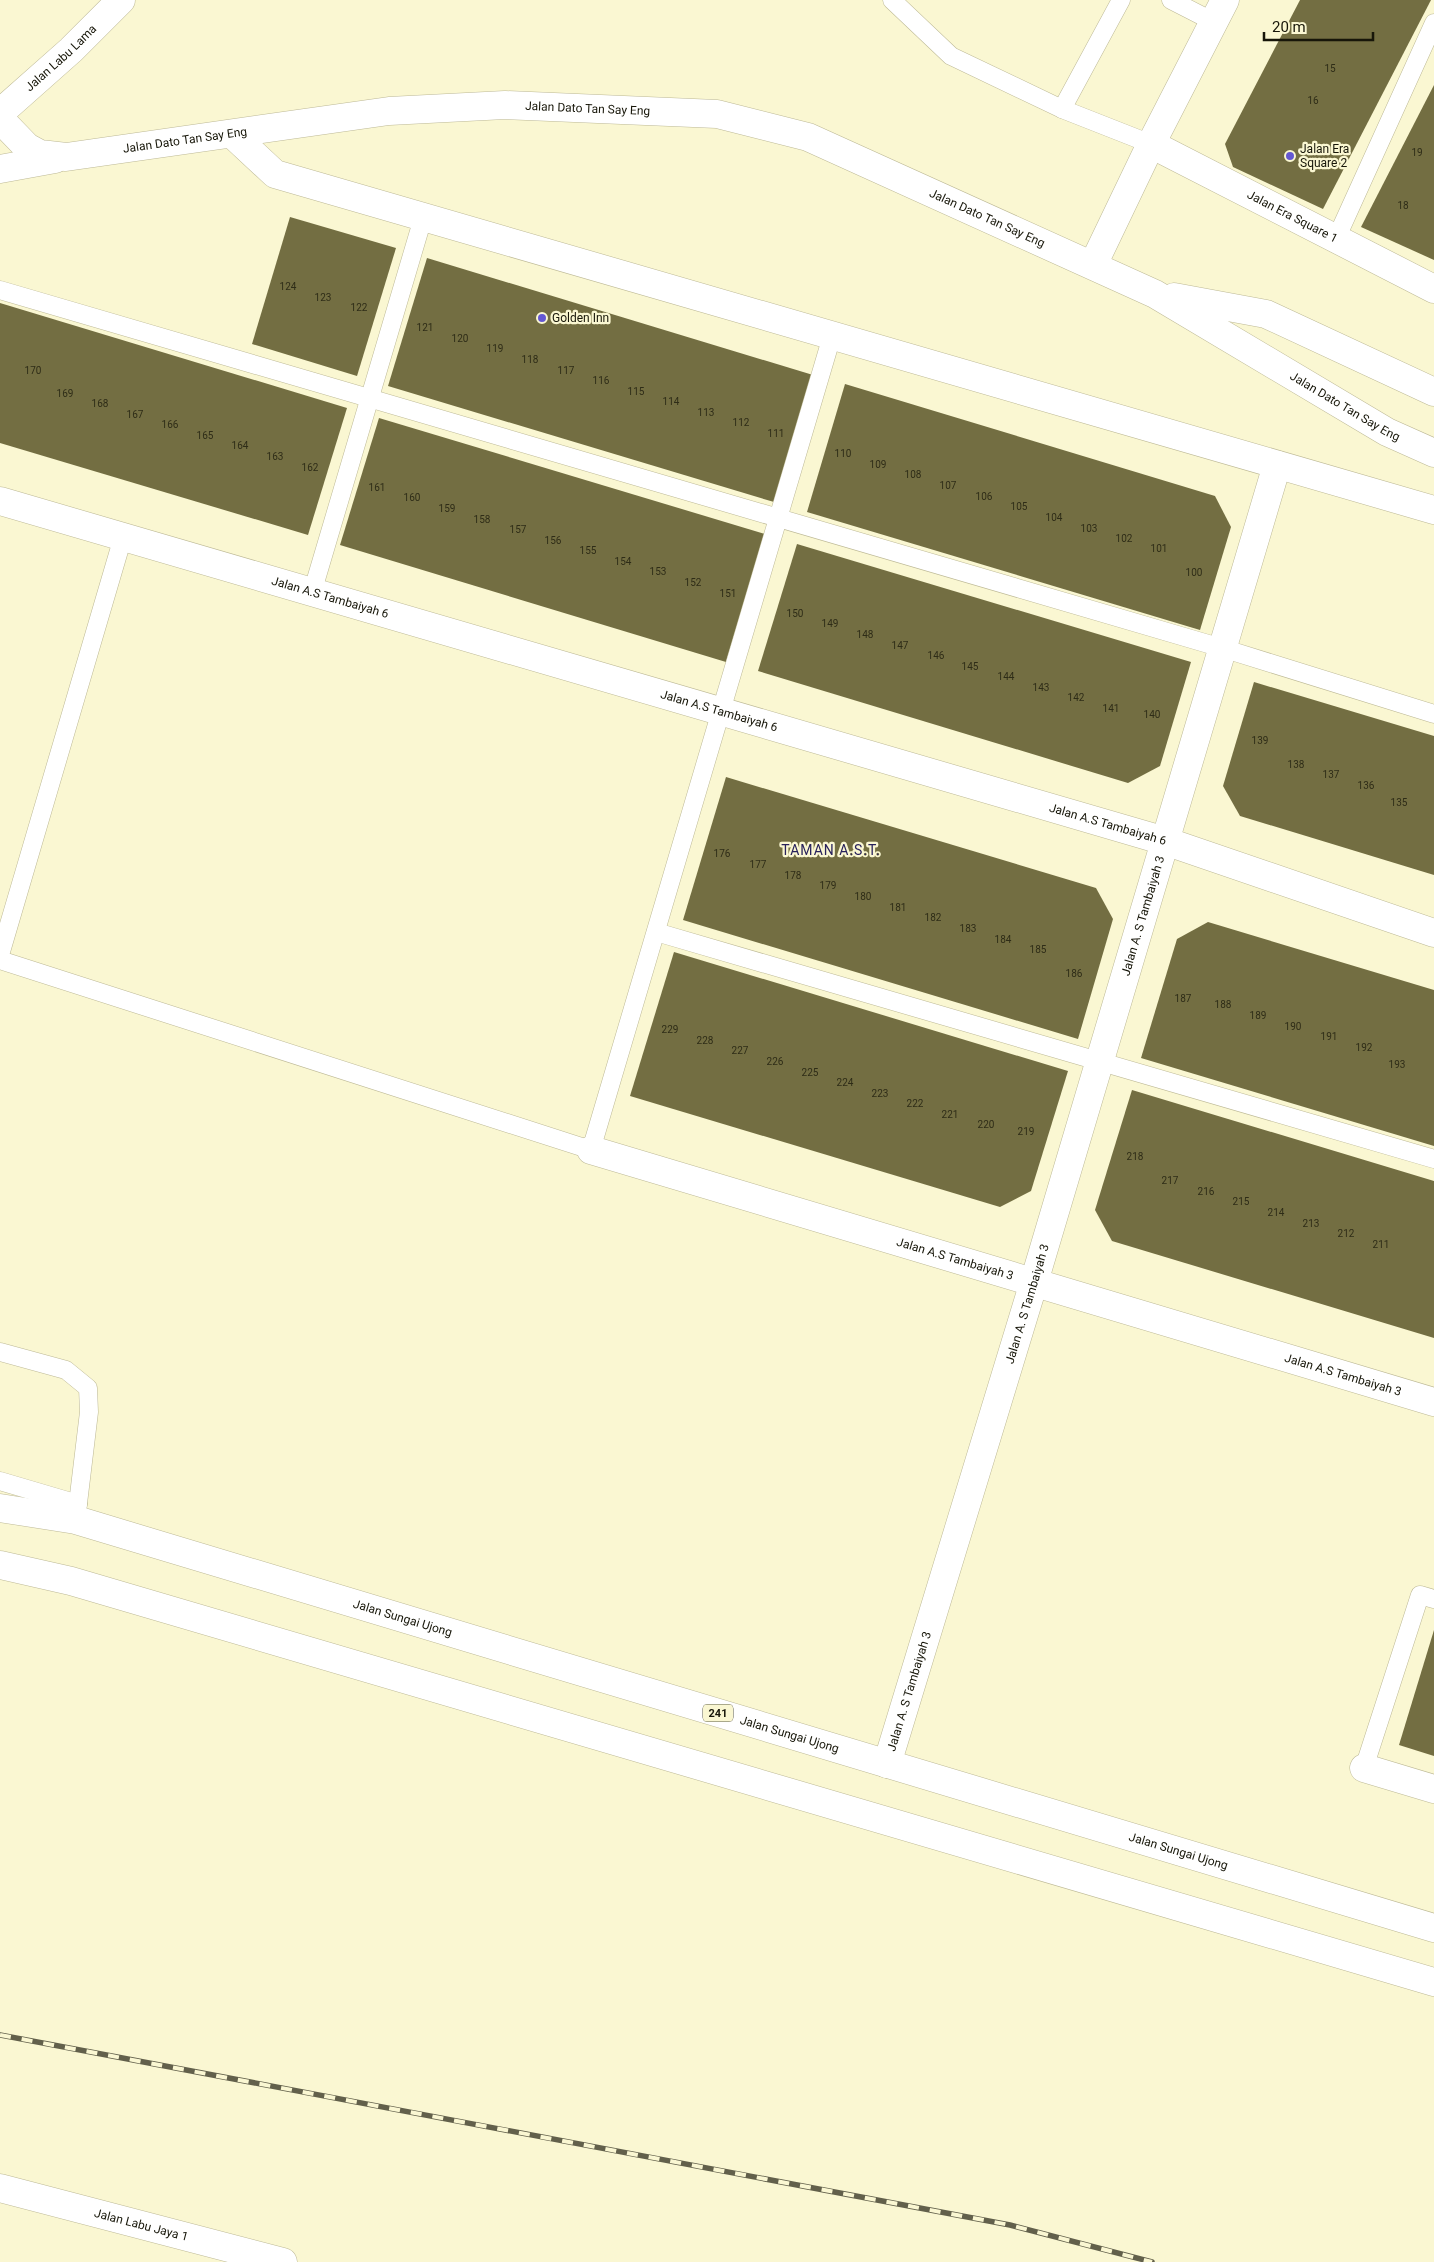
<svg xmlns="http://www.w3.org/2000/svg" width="1434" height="2262" viewBox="0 0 1434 2262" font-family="Roboto,sans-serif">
<rect width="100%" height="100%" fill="#faf7d2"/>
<!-- building -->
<g fill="#736e42">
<polygon points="1300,0 1431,0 1323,209 1233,167 1225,144"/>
<polygon points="1434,85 1434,260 1361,227"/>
<polygon points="290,217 396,248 357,376 252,344"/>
<polygon points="427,258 813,375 774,502 388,386"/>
<polygon points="0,303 347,408 308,535 0,443"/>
<polygon points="845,384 1215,496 1231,527 1200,630 807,512"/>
<polygon points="379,418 765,534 726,662 340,545"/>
<polygon points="797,544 1191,662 1160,766 1128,783 758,671"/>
<polygon points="1254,682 1434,736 1434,875 1240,816 1223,786"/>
<polygon points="726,777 1096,888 1113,919 1078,1039 683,920"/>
<polygon points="1208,922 1434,990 1434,1146 1141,1058 1177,939"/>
<polygon points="674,952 1068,1071 1031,1191 1000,1207 630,1096"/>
<polygon points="1132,1090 1434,1181 1434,1338 1112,1241 1095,1210"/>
<polygon points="1434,1630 1434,1756 1399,1745"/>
</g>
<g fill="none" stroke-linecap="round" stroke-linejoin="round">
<!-- lane casing -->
<g stroke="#bdb996" stroke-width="19">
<g id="lane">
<polyline points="892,0 951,56 1062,109 1151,144"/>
<polyline points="1171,0 1214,22"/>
<polyline points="1062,109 1121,0"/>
<polyline points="1336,239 1434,23"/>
<polyline points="0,290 1222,648 1434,714"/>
<polyline points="312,593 423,218"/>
<polyline points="656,932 1434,1159"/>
<polyline points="0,955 123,537"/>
<polyline points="0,960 591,1150 832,336"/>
<polyline points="0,1352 66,1370 88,1388 89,1412 76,1520"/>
<polyline points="0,1481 78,1504"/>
<polyline points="1364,1768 1420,1595 1434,1599"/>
</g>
</g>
<!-- street casing -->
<g stroke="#bdb996" stroke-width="29">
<g id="street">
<polyline points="232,134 275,174 1434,510"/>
<path id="s1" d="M1151,144L1434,289"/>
<polyline points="1093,265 1151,144 1225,0"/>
<path id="s2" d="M0,501L1165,841L1434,933"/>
<path id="s3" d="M591,1150L1434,1402"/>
<path id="s4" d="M887,1764L1034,1282L1277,465"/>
<polyline points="1364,1768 1434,1789"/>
<path id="s5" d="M0,2188L283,2262"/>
</g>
</g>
<!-- secondary casing -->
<g stroke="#bdb996" stroke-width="29">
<g id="secondary">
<path id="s6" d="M0,113L71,50L121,0"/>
<path id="s7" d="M0,119L27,147L40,154L66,157L389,111L505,105L717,114L808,137L1155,294L1387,432L1434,453"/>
<polyline points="0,169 55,159"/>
<polyline points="1174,297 1266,314 1434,392"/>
</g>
</g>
<!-- highway casing -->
<g stroke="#bdb996" stroke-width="29">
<g id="highway">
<path id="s8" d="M0,1508L76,1520L1434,1928"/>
<polyline points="0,1565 71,1581 1434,1982"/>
</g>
</g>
<!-- lane -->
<use href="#lane" stroke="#fff" stroke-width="18"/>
<!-- street -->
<use href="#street" stroke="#fff" stroke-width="28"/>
<!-- secondary -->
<use href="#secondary" stroke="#fff" stroke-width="28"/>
<!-- highway -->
<use href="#highway" stroke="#fff" stroke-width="28"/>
<!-- rail casing -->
<g stroke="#62604b" stroke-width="5.5">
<polyline id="rail" points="0,2035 1010,2225 1152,2262"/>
</g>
<!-- rail -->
<use href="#rail" stroke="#faf7d2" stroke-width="4" stroke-dasharray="11" stroke-linecap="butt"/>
</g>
<!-- markers -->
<g fill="#6458d2" stroke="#faf7d2" stroke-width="2">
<circle cx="1290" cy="156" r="5"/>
<circle cx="542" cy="318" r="5"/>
</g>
<g text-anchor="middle" stroke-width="4.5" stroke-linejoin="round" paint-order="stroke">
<!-- number labels -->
<g font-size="10" fill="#2e2c17">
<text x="1330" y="72">15</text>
<text x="1313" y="104">16</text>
<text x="1417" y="156">19</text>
<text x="1403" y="209">18</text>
<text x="288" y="290">124</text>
<text x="323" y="301">123</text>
<text x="359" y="311">122</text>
<text x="425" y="331">121</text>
<text x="460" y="342">120</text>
<text x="495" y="352">119</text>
<text x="530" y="363">118</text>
<text x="33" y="374">170</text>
<text x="566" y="374">117</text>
<text x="601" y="384">116</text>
<text x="636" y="395">115</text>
<text x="65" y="397">169</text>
<text x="671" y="405">114</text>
<text x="100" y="407">168</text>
<text x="706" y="416">113</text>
<text x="135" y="418">167</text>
<text x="741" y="426">112</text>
<text x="170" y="428">166</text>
<text x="776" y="437">111</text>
<text x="205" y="439">165</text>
<text x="240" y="449">164</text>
<text x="843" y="457">110</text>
<text x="275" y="460">163</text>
<text x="878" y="468">109</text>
<text x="310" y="471">162</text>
<text x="913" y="478">108</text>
<text x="948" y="489">107</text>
<text x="377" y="491">161</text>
<text x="984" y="500">106</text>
<text x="412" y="501">160</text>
<text x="1019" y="510">105</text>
<text x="447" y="512">159</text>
<text x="1054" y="521">104</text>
<text x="482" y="523">158</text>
<text x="1089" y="532">103</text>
<text x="518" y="533">157</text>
<text x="1124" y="542">102</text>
<text x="553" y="544">156</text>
<text x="1159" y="552">101</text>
<text x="588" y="554">155</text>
<text x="623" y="565">154</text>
<text x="658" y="575">153</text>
<text x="1194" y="576">100</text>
<text x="693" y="586">152</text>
<text x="728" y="597">151</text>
<text x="795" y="617">150</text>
<text x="830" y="627">149</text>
<text x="865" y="638">148</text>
<text x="900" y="649">147</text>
<text x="936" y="659">146</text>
<text x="970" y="670">145</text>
<text x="1006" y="680">144</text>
<text x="1041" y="691">143</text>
<text x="1076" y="701">142</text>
<text x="1111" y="712">141</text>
<text x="1152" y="718">140</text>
<text x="1260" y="744">139</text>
<text x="1296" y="768">138</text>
<text x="1331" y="778">137</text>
<text x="1366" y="789">136</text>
<text x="1399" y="806">135</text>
<text x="722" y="857">176</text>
<text x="758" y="868">177</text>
<text x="793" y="879">178</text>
<text x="828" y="889">179</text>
<text x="863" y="900">180</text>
<text x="898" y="911">181</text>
<text x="933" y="921">182</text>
<text x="968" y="932">183</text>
<text x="1003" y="943">184</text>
<text x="1038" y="953">185</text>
<text x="1074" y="977">186</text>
<text x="1183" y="1002">187</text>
<text x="1223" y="1008">188</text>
<text x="1258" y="1019">189</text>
<text x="1293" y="1030">190</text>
<text x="670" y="1033">229</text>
<text x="1329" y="1040">191</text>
<text x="705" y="1044">228</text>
<text x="1364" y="1051">192</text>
<text x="740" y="1054">227</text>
<text x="775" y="1065">226</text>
<text x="1397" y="1068">193</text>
<text x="810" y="1076">225</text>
<text x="845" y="1086">224</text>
<text x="880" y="1097">223</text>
<text x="915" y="1107">222</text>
<text x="950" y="1118">221</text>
<text x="986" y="1128">220</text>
<text x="1026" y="1135">219</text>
<text x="1135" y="1160">218</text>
<text x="1170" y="1184">217</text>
<text x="1206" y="1195">216</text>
<text x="1241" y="1205">215</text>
<text x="1276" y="1216">214</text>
<text x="1311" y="1227">213</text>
<text x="1346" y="1237">212</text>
<text x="1381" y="1248">211</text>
</g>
<!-- shield labels -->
<rect fill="#faf7d2" stroke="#5b5a45" stroke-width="1" x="703" y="1704.5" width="30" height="17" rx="4"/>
<g font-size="11" font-weight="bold" fill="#171609">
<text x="718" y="1717">241</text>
</g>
<!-- street labels -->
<g font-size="12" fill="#171609" stroke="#faf7d2">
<text dy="4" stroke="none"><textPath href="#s6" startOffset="82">Jalan Labu Lama</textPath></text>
<text dy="4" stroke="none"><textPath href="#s7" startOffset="605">Jalan Dato Tan Say Eng</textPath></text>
<text dy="4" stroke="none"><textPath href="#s7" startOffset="200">Jalan Dato Tan Say Eng</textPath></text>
<text dy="4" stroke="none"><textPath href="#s7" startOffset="1025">Jalan Dato Tan Say Eng</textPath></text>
<text dy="4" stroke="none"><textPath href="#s1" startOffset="159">Jalan Era Square 1</textPath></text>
<text dy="4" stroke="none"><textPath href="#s7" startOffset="1430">Jalan Dato Tan Say Eng</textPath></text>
<text dy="4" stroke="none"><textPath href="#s2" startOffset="344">Jalan A.S Tambaiyah 6</textPath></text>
<text dy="4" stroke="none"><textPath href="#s2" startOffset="749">Jalan A.S Tambaiyah 6</textPath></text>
<text dy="4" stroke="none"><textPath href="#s2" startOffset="1154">Jalan A.S Tambaiyah 6</textPath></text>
<text dy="4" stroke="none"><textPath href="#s4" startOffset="886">Jalan A. S Tambaiyah 3</textPath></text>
<text dy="4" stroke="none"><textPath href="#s3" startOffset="380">Jalan A.S Tambaiyah 3</textPath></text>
<text dy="4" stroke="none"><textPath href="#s4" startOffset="481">Jalan A. S Tambaiyah 3</textPath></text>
<text dy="4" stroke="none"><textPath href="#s3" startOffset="785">Jalan A.S Tambaiyah 3</textPath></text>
<text dy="4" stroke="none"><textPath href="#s8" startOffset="418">Jalan Sungai Ujong</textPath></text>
<text dy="4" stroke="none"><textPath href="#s4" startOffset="76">Jalan A. S Tambaiyah 3</textPath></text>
<text dy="4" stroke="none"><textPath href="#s8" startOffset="822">Jalan Sungai Ujong</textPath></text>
<text dy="4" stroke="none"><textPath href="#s8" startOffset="1228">Jalan Sungai Ujong</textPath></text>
<text dy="4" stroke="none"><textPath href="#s5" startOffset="146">Jalan Labu Jaya 1</textPath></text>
</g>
<!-- poi labels -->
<g font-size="12" fill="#171609" stroke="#faf7d2" text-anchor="start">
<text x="1300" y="153">Jalan Era<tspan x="1300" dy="14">Square 2</tspan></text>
<text x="552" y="322">Golden Inn</text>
</g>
<!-- neighbourhood labels -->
<g font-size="14" letter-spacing="1" fill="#28225c" stroke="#faf7d2">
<text x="831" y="855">TAMAN A.S.T.</text>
</g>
</g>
<!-- scale -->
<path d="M1264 32v8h109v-8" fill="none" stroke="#171609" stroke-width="2.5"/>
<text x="1272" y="32" font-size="15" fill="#171609" stroke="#faf7d2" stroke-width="4" paint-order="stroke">20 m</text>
</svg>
